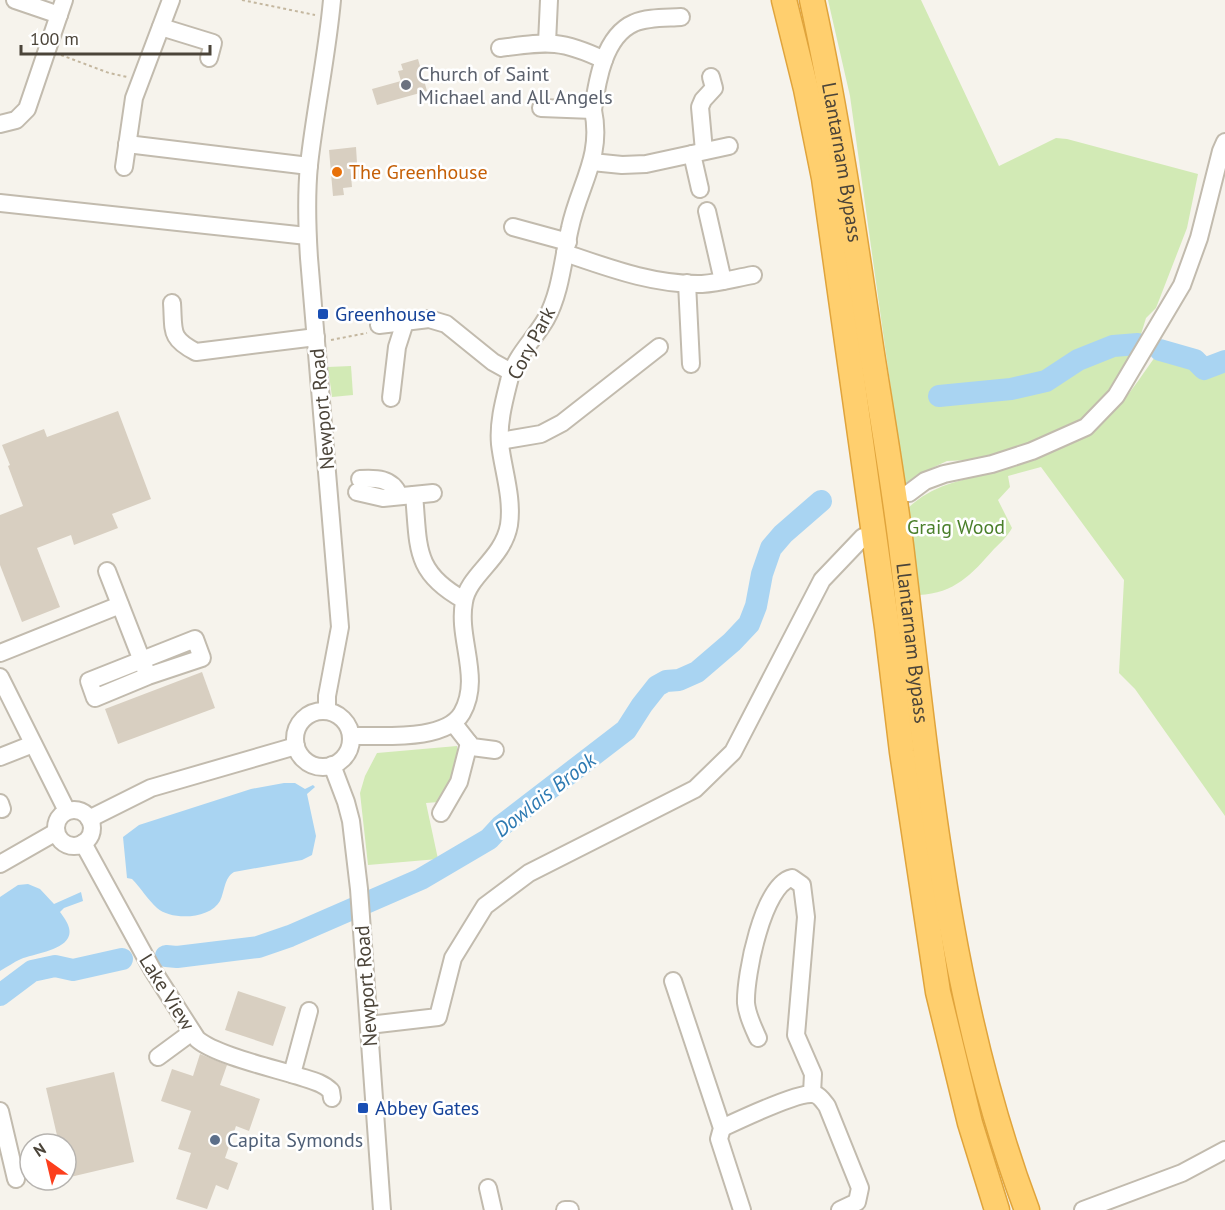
<svg xmlns="http://www.w3.org/2000/svg" width="1225" height="1210" viewBox="0 0 1225 1210" font-family="'PT Sans',sans-serif">
<rect width="100%" height="100%" fill="#f6f3ec"/>
<!-- green -->
<g fill="#d2eab5">
<polygon points="828,0 921,0 999,166 1056,138 1067,139 1198,174 1187,228 1156,308 1146,318 1138,344 1124,375 1084,417 1045,440 1001,455 971,460 947,461 932,468 918,477 905,490 850,96"/>
<path d="M1160,350L1195,360L1204,369L1225,361V816L1135,689L1119,673L1124,580L1041,467L1008,476L1010,487L998,500L1012,528C1007,537 1001,542 994,549C971,575 955,593 919,595L908,508C934,484 958,482 991,472C1023,462 1068,447 1096,428C1118,413 1144,372 1160,350Z"/>
<polygon points="351,366 353,395 332,397 328,367"/>
<polygon points="457,746 457,773 439,802 426,803 438,859 368,865 360,793 365,776 377,753"/>
</g>
<!-- water -->
<g fill="#a9d4f2">
<path d="M284,783H295L305,789L313,785L315,787L307,794L316,836L312,855L302,860L234,872C224,878 225,891 220,901C210,919 172,921 157,908C148,900 141,888 132,879L127,878L123,837L139,825L251,789Z"/>
<path d="M28,884L40,889L54,904L81,892L83,901L64,908L60,912C65,919 73,929 68,938C61,951 33,954 21,959C14,962 7,967 0,971V897L18,885Z"/>
</g>
<g fill="none" stroke-linecap="round" stroke-linejoin="round">
<!-- river -->
<g stroke="#a9d4f2" stroke-width="22">
<polyline points="1160,350 1195,360 1204,369 1225,361"/>
<polyline points="939,396 1011,389 1046,381 1078,360 1113,346 1138,344"/>
<polyline points="166,956 177,957 258,947 290,936 421,879 489,839 501,826 626,730 642,705 657,686 666,681 679,680 697,672 732,642 749,624 756,606 762,574 771,548 783,534 821,501"/>
<polyline points="0,995 32,971 55,966 73,970 122,959"/>
</g>
</g>
<!-- building -->
<g fill="#d8cfc1">
<polygon points="418,59 427,91 377,105 372,89 401,81 398,71 403,70 401,64"/>
<polygon points="356,147 357,163 350,164 352,187 343,188 344,195 333,196 329,150"/>
<polygon points="118,411 151,499 112,514 118,528 74,545 71,535 37,548 60,607 22,622 0,565 0,515 23,506 8,466 10,465 2,445 44,429 47,437"/>
<polygon points="202,672 215,708 118,744 105,709"/>
<polygon points="238,991 286,1007 273,1046 225,1030"/>
<polygon points="200,1054 227,1065 220,1085 260,1099 249,1131 236,1126 225,1158 238,1163 228,1190 216,1185 207,1209 176,1199 191,1153 178,1149 191,1111 161,1101 172,1069 193,1076"/>
<polygon points="114,1072 134,1162 66,1178 66,1144 59,1144 46,1088"/>
</g>
<g fill="none" stroke-linecap="round" stroke-linejoin="round">
<!-- minor casing -->
<g stroke="#c2bbae" stroke-width="20">
<g id="minor">
<polyline points="15,0 59,15"/>
<polyline points="161,27 213,43 209,58"/>
<polyline points="547,43 549,0"/>
<path d="M500,48C547,42 560,39 604,60"/>
<path d="M593,110C597,81 604,36 634,23C647,17 667,18 681,17"/>
<polyline points="0,124 16,120 27,109 64,0"/>
<polyline points="127,144 309,166"/>
<polyline points="704,151 700,107 703,100 714,88 711,77"/>
<polyline points="692,154 700,189"/>
<polyline points="592,162 622,165 646,164 729,146"/>
<polyline points="124,167 134,98 171,0"/>
<polyline points="0,203 307,236"/>
<polyline points="707,211 723,281"/>
<polyline points="513,227 568,242"/>
<path d="M565,253C609,268 654,285 702,284C719,283 736,278 753,275"/>
<polyline points="687,283 691,364"/>
<path d="M172,303C174,331 169,338 196,352L316,337"/>
<polyline points="379,325 429,319 446,324 493,362 511,372"/>
<polyline points="391,398 397,347 405,322"/>
<polyline points="500,441 541,434 562,423 659,347"/>
<path d="M360,479C376,478 392,478 399,495"/>
<polyline points="357,492 383,498 433,493"/>
<polyline points="909,493 925,481 944,474 992,464 1032,451 1086,427 1116,396 1182,285 1199,238 1221,151 1225,142"/>
<path d="M414,495C419,547 413,572 464,600"/>
<polyline points="107,571 146,671"/>
<polygon points="195,639 202,658 148,676 95,698 89,681"/>
<polyline points="0,653 120,605"/>
<polyline points="0,677 67,811"/>
<path d="M327,711V696L340,627L309,258C307,227 306,196 309,165C315,110 327,56 332,0"/>
<circle cx="323" cy="739" r="28"/>
<polyline points="454,724 472,747 495,750"/>
<path d="M351,736C381,735 445,742 462,713C482,678 457,639 464,602C468,575 503,559 509,525C513,498 503,470 500,444C498,423 504,401 509,381C514,357 534,340 546,319C561,292 563,258 570,228C579,185 603,157 593,110L541,108"/>
<polyline points="0,757 33,744"/>
<polyline points="332,765 346,802 351,821 359,889 382,1210"/>
<polyline points="0,803 2,809"/>
<circle cx="74" cy="828" r="18"/>
<polyline points="441,813 459,782 469,743"/>
<polyline points="89,819 151,788 296,746"/>
<path d="M83,843L152,969L197,1039C215,1055 273,1068 298,1076C310,1080 322,1082 331,1091L332,1098"/>
<polyline points="0,864 56,832"/>
<polyline points="673,981 722,1128 719,1139 742,1210"/>
<polyline points="369,1025 438,1017 453,958 485,906 529,873 695,789 733,752 822,580 863,537"/>
<path d="M758,1038C753,1027 747,1015 746,1003C745,976 763,884 792,878L802,885L806,917L796,1035L813,1074L812,1093"/>
<polyline points="158,1057 192,1032"/>
<polyline points="292,1074 309,1011"/>
<polyline points="0,1111 16,1179"/>
<path d="M722,1128C739,1120 797,1093 812,1094C819,1094 823,1101 827,1106L860,1188L857,1202L840,1210"/>
<polyline points="488,1188 493,1210"/>
<polyline points="565,1210 570,1210"/>
<polyline points="1083,1210 1182,1173 1225,1150"/>
</g>
</g>
<!-- highway casing -->
<g stroke="#e0a43c" stroke-width="27">
<g id="highway">
<polyline points="784,0 806,89 824,178 887,627 902,752 938,992 970,1123 997,1210"/>
<path id="s1" d="M812,0C837,115 854,231 871,347C882,419 895,490 903,562C929,780 949,1003 1027,1210"/>
</g>
</g>
<!-- path -->
<g stroke="#c4b79f" stroke-width="2" stroke-dasharray="3 3" stroke-linecap="butt">
<polyline points="242,0 315,15"/>
<polyline points="61,55 109,73 127,77"/>
<polyline points="331,340 367,333"/>
</g>
<!-- minor -->
<use href="#minor" stroke="#fff" stroke-width="16"/>
<!-- highway -->
<use href="#highway" stroke="#ffcf6e" stroke-width="24"/>
</g>
<!-- markers -->
<circle fill="#6b7280" stroke="#fff" stroke-width="2" cx="406" cy="85" r="6"/>
<circle fill="#e8710a" stroke="#fff" stroke-width="2" cx="337" cy="172" r="6"/>
<g fill="#1a4fb4" stroke="#fff" stroke-width="2">
<rect x="317" y="308" width="12" height="12" rx="3"/>
<rect x="357" y="1102" width="12" height="12" rx="3"/>
</g>
<circle fill="#5c6f8a" stroke="#fff" stroke-width="2" cx="215" cy="1140" r="6"/>
<g text-anchor="middle" stroke-width="5" stroke-linejoin="round" paint-order="stroke">
<!-- worship labels -->
<g font-size="20" fill="#5b616d" stroke="#fff" text-anchor="start">
<text x="418" y="81">Church of Saint<tspan x="418" dy="23">Michael and All Angels</tspan></text>
</g>
<!-- street labels -->
<g font-size="20" fill="#4b4439" stroke="#fff">
<text dy="7" stroke="none"><textPath href="#s1" startOffset="165">Llantarnam Bypass</textPath></text>
<text transform="translate(531 343) rotate(-62)" y="7">Cory Park</text>
<text transform="translate(322 409) rotate(-95)" y="7">Newport Road</text>
<text dy="7" stroke="none"><textPath href="#s1" startOffset="651">Llantarnam Bypass</textPath></text>
<text transform="translate(366 986) rotate(-94)" y="7">Newport Road</text>
<text transform="translate(167 992) rotate(58)" y="7">Lake View</text>
</g>
<!-- food labels -->
<g font-size="20" fill="#c56008" stroke="#fff" text-anchor="start">
<text x="349" y="179">The Greenhouse</text>
</g>
<!-- transit labels -->
<g font-size="20" fill="#164399" stroke="#fff" text-anchor="start">
<text x="335" y="321">Greenhouse</text>
<text x="375" y="1115">Abbey Gates</text>
</g>
<!-- park labels -->
<g font-size="20" fill="#4a7f2a" stroke="#fff">
<text x="956" y="534">Graig Wood</text>
</g>
<!-- service labels -->
<g font-size="20" fill="#4e5e75" stroke="#fff" text-anchor="start">
<text x="227" y="1147">Capita Symonds</text>
</g>
<!-- water labels -->
<g font-size="21" font-style="italic" fill="#2e7ab2" stroke="#fff">
<text transform="translate(545 795) rotate(-38)" y="7">Dowlais Brook</text>
</g>
</g>
<!-- north arrow -->
<g transform="translate(48 1162) rotate(326)"><circle r="28" fill="#ffffff" stroke="#b7b4b0" stroke-width="1.5"/>
<path d="M0-4.5L10 22L0 15L-10 22Z" fill="#fc3f1d"/>
<text y="-9" font-size="16" font-weight="bold" text-anchor="middle" fill="#4b4439">N</text>
</g>
<!-- scale -->
<path d="M21 45v9h189v-9" fill="none" stroke="#4b4439" stroke-width="3"/>
<text x="30" y="45" font-size="18" fill="#4b4439" stroke="#ffffff" stroke-width="4.5" paint-order="stroke">100 m</text>
</svg>
